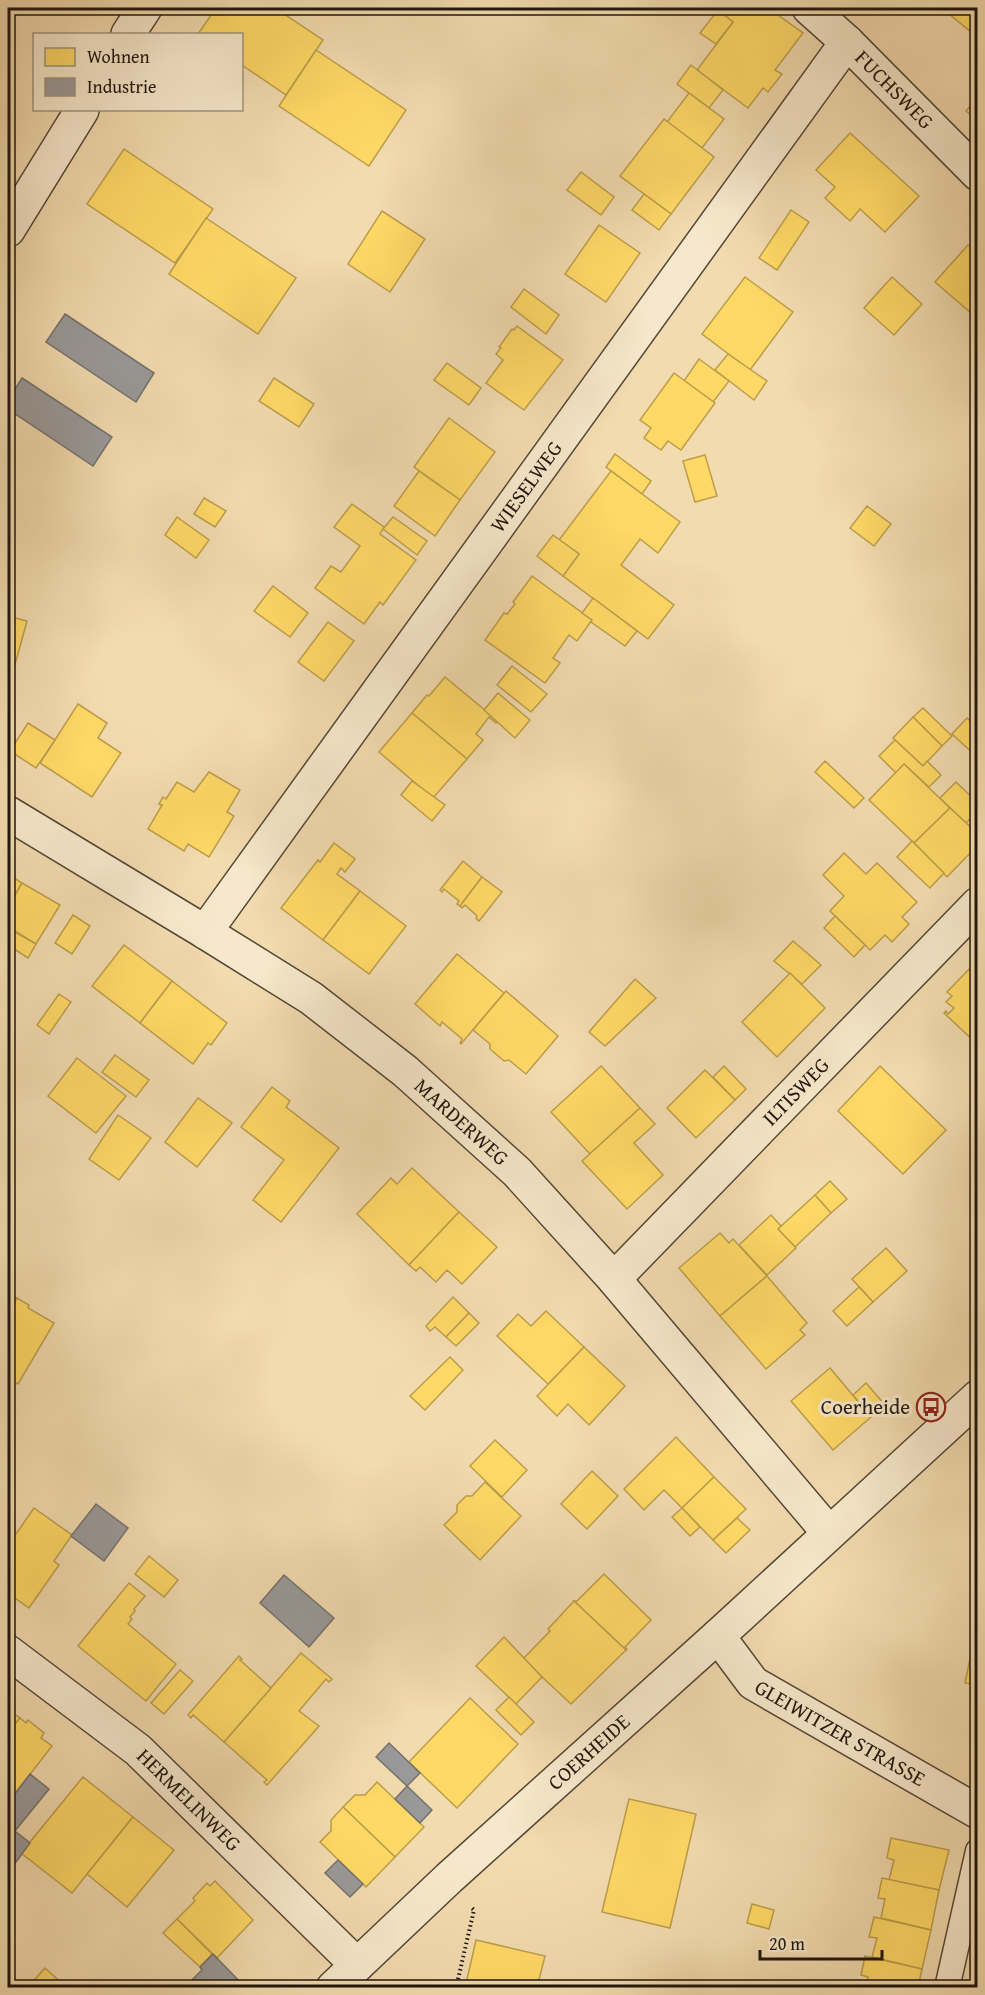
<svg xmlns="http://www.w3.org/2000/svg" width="985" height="1995" viewBox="0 0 985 1995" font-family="'Gentium Book Plus',serif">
<rect width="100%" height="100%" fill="#f2dbaf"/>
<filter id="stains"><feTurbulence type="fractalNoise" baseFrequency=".00333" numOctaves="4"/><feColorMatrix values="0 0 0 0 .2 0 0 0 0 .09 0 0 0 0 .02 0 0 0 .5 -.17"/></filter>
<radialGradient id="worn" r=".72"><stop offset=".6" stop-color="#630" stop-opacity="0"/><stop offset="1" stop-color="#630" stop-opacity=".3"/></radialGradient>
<!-- homes -->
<g fill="#ffd966" stroke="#bc9e4b" stroke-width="1.5">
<polygon points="216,8 275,8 323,40 286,95 242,65 242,34 198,34"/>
<polygon points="714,8 768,8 803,33 775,70 782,74 768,92 763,88 748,108 697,70 733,22"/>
<polygon points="942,8 978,8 978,38"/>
<polygon points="718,10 733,22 716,44 700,33"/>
<polygon points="316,50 406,110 369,166 279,106"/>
<polygon points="691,65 723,90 709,108 677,84"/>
<polygon points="689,93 724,119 702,148 667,122"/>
<polygon points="978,98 978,121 966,111"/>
<polygon points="664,119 714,157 671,214 620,176"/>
<polygon points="850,133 919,196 885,232 860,209 850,221 825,198 835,187 816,170"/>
<polygon points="124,149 213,209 175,263 87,204"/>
<polygon points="581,172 614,197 601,215 567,190"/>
<polygon points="644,194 671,214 659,230 632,210"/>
<polygon points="791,210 809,222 777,270 759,258"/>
<polygon points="382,211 425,239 390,292 348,264"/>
<polygon points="206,218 296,278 258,334 169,274"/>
<polygon points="599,225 640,253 606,302 565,274"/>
<polygon points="968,245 978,253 978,319 935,282"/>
<polygon points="745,277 793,312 750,370 702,334"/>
<polygon points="892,277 922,304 894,335 864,308"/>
<polygon points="524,289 559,315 546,334 511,307"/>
<polygon points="517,326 563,360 524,410 486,383 503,360 496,354 501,348 499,347 512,329 514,330"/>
<polygon points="728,354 767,381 754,400 715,370"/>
<polygon points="699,359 729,381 713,402 684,381"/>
<polygon points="447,363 481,388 469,405 434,380"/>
<polygon points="674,373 715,403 681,450 668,441 661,450 644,438 651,428 640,420"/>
<polygon points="274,378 314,404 299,427 259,401"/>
<polygon points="449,418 495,452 460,500 414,467"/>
<polygon points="615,454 651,481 642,494 606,467"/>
<polygon points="705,455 717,496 695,502 683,461"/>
<polygon points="419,471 460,500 435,536 394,506"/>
<polygon points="611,471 680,522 658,553 640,539 621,565 674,605 648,639 563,576 579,554 559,540"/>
<polygon points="204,498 226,511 215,527 194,514"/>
<polygon points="352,504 384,527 380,534 416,560 383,605 380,602 364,624 315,588 331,566 341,572 360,546 334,527"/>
<polygon points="867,506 891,524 874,546 850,528"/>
<polygon points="177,517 209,540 196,558 165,535"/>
<polygon points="393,517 427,541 417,555 383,529"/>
<polygon points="553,535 579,554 563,576 537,556"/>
<polygon points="532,576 592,620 577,641 569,635 553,658 560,663 545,683 485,640 504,613 507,614 515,604 513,602"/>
<polygon points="273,586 308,613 290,637 254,611"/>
<polygon points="593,598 637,631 625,646 591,622 592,620 582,613"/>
<polygon points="8,616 27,621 8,690"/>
<polygon points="328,622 354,641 324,681 298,662"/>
<polygon points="512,666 547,694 531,712 497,685"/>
<polygon points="445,677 498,721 496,723 489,717 476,734 483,740 467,759 412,713 427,695 429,696"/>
<polygon points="498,693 530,720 515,738 484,710"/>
<polygon points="78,704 107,723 98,738 121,753 92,797 40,763"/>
<polygon points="923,708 952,736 942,746 913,717"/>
<polygon points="412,713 467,759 433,798 379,752"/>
<polygon points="913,717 942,746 923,766 893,738"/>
<polygon points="967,718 978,728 978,758 952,734"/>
<polygon points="28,723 55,740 36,768 10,751"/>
<polygon points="895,740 923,766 927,761 941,775 929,787 904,764 896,773 879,756"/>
<polygon points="825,761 864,798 854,808 815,772"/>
<polygon points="904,764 950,808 914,843 869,800"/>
<polygon points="209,772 240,790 227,812 234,816 209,857 188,844 184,851 148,829 162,805 159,804 163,797 166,799 177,782 194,792"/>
<polygon points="412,781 445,805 432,821 401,795"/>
<polygon points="956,782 978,803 978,811 966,823 940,798"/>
<polygon points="950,808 978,834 978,845 947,877 914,843"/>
<polygon points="912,841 944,873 930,888 897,857"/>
<polygon points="334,843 355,859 345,872 341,868 337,874 360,891 323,940 281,908 318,860 320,862"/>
<polygon points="844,853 866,874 877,863 917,902 902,917 909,924 892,942 885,935 870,950 830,911 844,896 823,875"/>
<polygon points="463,861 482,877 460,906 457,904 459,901 444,889 442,892 440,890"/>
<polygon points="8,874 22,883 8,907"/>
<polygon points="482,877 502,892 479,921 476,918 477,916 465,905 462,908 460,906"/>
<polygon points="22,883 60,905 36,944 8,927 8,907"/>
<polygon points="360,891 406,926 369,974 323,940"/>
<polygon points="73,915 90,926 72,954 55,943"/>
<polygon points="835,916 865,945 854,957 824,928"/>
<polygon points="15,932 36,944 28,958 8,945"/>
<polygon points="793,941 821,965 802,984 774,961"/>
<polygon points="124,945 172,981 140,1023 92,986"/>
<polygon points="457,954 504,993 461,1044 460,1043 462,1039 442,1022 440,1026 415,1004"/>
<polygon points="975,963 978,966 978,1045 944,1013 946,1011 948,1014 954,1008 946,1002 952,996 947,992"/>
<polygon points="790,973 825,1008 777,1057 742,1022"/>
<polygon points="635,979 656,998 605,1046 589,1032"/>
<polygon points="172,981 227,1023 211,1045 208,1043 193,1064 140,1023"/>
<polygon points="506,991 558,1036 526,1074 509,1060 504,1061 490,1049 490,1044 473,1030"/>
<polygon points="59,994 71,1002 49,1034 37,1025"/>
<polygon points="115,1055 149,1080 136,1097 102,1072"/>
<polygon points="77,1058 126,1096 96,1133 48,1096"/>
<polygon points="601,1066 640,1108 590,1154 551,1112"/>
<polygon points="724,1066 746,1089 735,1100 713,1077"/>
<polygon points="880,1066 946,1130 903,1174 838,1111"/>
<polygon points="705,1070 735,1100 696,1138 667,1108"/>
<polygon points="272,1087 290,1101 286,1107 339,1148 281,1222 253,1200 284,1160 241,1127"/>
<polygon points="198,1098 232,1123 197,1167 165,1142"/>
<polygon points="640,1108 655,1124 634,1143 663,1175 627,1209 582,1161"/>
<polygon points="118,1115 151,1138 119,1180 89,1159"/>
<polygon points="412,1168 459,1212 409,1265 357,1214 391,1178 397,1184"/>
<polygon points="830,1181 847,1199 831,1213 815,1195"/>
<polygon points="815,1195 831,1213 795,1247 778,1229"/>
<polygon points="459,1212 497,1247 462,1284 447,1270 436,1282 420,1267 416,1271 409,1265"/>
<polygon points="771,1215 781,1226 778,1229 796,1248 767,1275 739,1245"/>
<polygon points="720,1233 729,1243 733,1239 767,1276 720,1316 679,1268"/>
<polygon points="886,1248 907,1271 873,1302 852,1279"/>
<polygon points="767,1276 807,1323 800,1330 805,1335 766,1369 720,1316"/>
<polygon points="859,1287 873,1302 847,1326 833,1311"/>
<polygon points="8,1293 17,1298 8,1315"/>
<polygon points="453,1297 469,1313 446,1337 435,1327 430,1331 426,1326"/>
<polygon points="17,1298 29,1305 28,1308 54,1323 18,1384 8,1379 8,1315"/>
<polygon points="546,1311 584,1347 548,1384 497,1336 518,1314 531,1326"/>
<polygon points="469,1313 479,1323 456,1346 446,1337"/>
<polygon points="584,1347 625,1386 589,1425 568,1404 557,1416 537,1396"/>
<polygon points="450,1357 463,1370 425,1410 410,1396"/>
<polygon points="830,1368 871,1417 833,1450 791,1401"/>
<polygon points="866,1383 885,1405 871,1417 853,1395"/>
<polygon points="676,1437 714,1477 682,1508 664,1490 644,1510 624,1489"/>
<polygon points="495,1440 527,1470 502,1497 470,1466"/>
<polygon points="592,1471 618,1496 587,1529 561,1504"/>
<polygon points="714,1477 746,1509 713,1540 682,1508"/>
<polygon points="485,1482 521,1516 480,1560 444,1525 457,1512 457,1505 466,1496 472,1496"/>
<polygon points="34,1508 72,1535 54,1561 59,1565 29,1608 8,1593 8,1528 16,1534"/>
<polygon points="682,1508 700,1527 690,1536 672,1517"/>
<polygon points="737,1518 750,1530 726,1553 713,1540"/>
<polygon points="149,1556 178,1580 164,1597 135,1574"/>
<polygon points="604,1574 651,1620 625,1647 627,1649 626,1650 574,1601 577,1601"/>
<polygon points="129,1583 145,1596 134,1609 135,1611 130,1617 132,1619 128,1624 176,1664 146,1701 78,1646"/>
<polygon points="574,1601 626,1650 571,1704 523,1659 550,1631 548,1629"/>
<polygon points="978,1620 978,1685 965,1683"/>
<polygon points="504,1637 542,1677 516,1704 476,1666"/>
<polygon points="301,1653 332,1679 329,1682 326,1679 299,1711 319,1726 267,1785 264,1782 267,1780 224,1742"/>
<polygon points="239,1656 242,1659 240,1660 271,1688 224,1742 193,1715 191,1718 188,1715"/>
<polygon points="180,1670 193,1681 164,1714 151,1703"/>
<polygon points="509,1697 534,1722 521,1735 496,1710"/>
<polygon points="470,1698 518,1744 457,1808 409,1762"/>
<polygon points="8,1705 15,1710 13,1713 20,1718 8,1733"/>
<polygon points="20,1718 26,1723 28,1720 44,1733 41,1738 52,1746 14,1795 8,1790 8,1733"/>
<polygon points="83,1777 133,1817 72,1893 21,1853"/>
<polygon points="377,1782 424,1827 395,1857 343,1807 355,1795 365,1795"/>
<polygon points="629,1799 696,1814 670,1928 602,1912"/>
<polygon points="343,1807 395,1857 366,1887 320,1842 331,1831 331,1820"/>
<polygon points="133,1817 174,1850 127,1907 87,1874"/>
<polygon points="891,1838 949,1850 939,1890 889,1880 894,1860 887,1858"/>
<polygon points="882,1878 939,1890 931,1930 881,1918 885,1899 878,1898"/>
<polygon points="215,1881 253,1920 217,1958 177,1919 195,1901 193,1898 207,1883 210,1886"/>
<polygon points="752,1904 774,1910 769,1929 747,1923"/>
<polygon points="874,1917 931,1930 922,1969 872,1957 877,1938 869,1937"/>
<polygon points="177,1919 212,1954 200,1967 163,1933"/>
<polygon points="476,1940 545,1956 537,1988 465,1988"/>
<polygon points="865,1956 922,1969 918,1988 865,1988 868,1977 861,1975"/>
<polygon points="45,1968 67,1988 27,1988"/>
</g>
<!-- industry -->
<g fill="#999" stroke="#74726f" stroke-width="1.5">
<polygon points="65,314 154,373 136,402 46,342"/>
<polygon points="22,378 112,437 93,466 8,409 8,400"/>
<polygon points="96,1504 128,1528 104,1561 71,1536"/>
<polygon points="284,1575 334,1618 309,1647 260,1603"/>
<polygon points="389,1743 420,1773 407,1786 376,1757"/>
<polygon points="30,1774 49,1789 15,1831 8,1826 8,1800 12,1794 14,1795"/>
<polygon points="407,1786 432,1810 420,1823 395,1799"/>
<polygon points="15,1831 30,1843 8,1873 8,1841"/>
<polygon points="338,1860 363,1884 350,1897 325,1873"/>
<polygon points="213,1954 244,1986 242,1988 194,1988 189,1983 202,1970 200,1967"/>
</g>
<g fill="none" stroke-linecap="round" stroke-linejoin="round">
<!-- lane casing -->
<g stroke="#544736" stroke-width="27">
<polyline id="lane" points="947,1988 978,1851"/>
</g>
<!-- street casing -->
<g stroke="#544736" stroke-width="36">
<g id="street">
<path id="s1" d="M809,8L847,42L978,174"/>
<polyline points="128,34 145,8"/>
<polyline points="8,230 82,110"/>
<path id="s2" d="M8,813L205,932L311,998L405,1071L517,1172L614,1279L829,1533"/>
<path id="s3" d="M205,932L847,42"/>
<path id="s4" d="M614,1279L978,904"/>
<path id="s5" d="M718,1636L753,1683L978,1812"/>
<path id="s6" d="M8,1652L138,1750L357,1965"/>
<path id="s7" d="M333,1988L449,1878L718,1636L978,1397"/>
</g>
</g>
<!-- path -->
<polyline stroke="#1f160d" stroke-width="4" stroke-dasharray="1.5 3" stroke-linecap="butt" points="456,1988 474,1910 471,1907"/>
<!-- lane -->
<use href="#lane" stroke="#f7e8cb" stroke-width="24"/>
<!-- street -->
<use href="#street" stroke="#f7e8cb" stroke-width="33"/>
</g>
<!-- icons -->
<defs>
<g id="bus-ring" transform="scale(1.5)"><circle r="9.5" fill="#f7e8cb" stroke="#8f2418" stroke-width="1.5"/><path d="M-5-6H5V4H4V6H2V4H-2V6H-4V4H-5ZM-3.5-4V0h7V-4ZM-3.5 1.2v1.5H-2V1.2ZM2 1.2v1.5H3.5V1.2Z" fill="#8f2418"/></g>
</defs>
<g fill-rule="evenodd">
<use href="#bus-ring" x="931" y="1407"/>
</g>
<g text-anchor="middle" stroke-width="6" stroke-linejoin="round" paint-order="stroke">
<!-- street labels -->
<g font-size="21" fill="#1f160d" stroke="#f7e8cb">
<text dy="7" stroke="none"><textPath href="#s1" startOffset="118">FUCHSWEG</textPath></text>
<text dy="7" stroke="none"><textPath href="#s3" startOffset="549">WIESELWEG</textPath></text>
<text dy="7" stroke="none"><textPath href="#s4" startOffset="261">ILTISWEG</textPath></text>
<text dy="7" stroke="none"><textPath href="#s2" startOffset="550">MARDERWEG</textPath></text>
<text dy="7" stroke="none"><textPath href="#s5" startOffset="159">GLEIWITZER STRASSE</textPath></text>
<text dy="7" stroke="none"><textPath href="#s7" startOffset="348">COERHEIDE</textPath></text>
<text dy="7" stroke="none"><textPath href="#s6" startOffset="234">HERMELINWEG</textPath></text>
</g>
<!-- poi labels -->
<g font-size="21" fill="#1f160d" stroke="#f7e8cb" text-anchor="end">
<text x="910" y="1414">Coerheide</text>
</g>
</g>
<!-- margin -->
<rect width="985" height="1995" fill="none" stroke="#f2dbaf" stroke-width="30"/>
<rect x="9" y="9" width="967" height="1977" fill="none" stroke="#1f160d" stroke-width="3"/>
<rect x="15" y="15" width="955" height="1965" fill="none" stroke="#1f160d" stroke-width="1.5"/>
<!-- legend -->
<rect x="33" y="33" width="210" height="78" fill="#f7e8cb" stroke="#a1947f" stroke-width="1.5"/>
<rect x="45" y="48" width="30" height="18" fill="#ffd966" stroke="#a1947f" stroke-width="1.5"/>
<text x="87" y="63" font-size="18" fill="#1f160d">Wohnen</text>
<rect x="45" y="78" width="30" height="18" fill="#999999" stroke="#a1947f" stroke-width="1.5"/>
<text x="87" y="93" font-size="18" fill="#1f160d">Industrie</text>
<!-- scale -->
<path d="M760 1950v9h122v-9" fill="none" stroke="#1f160d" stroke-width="3"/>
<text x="769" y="1950" font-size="18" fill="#1f160d" stroke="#f7e8cb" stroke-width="4.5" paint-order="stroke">20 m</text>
<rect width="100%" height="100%" filter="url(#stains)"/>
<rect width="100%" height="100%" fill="url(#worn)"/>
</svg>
